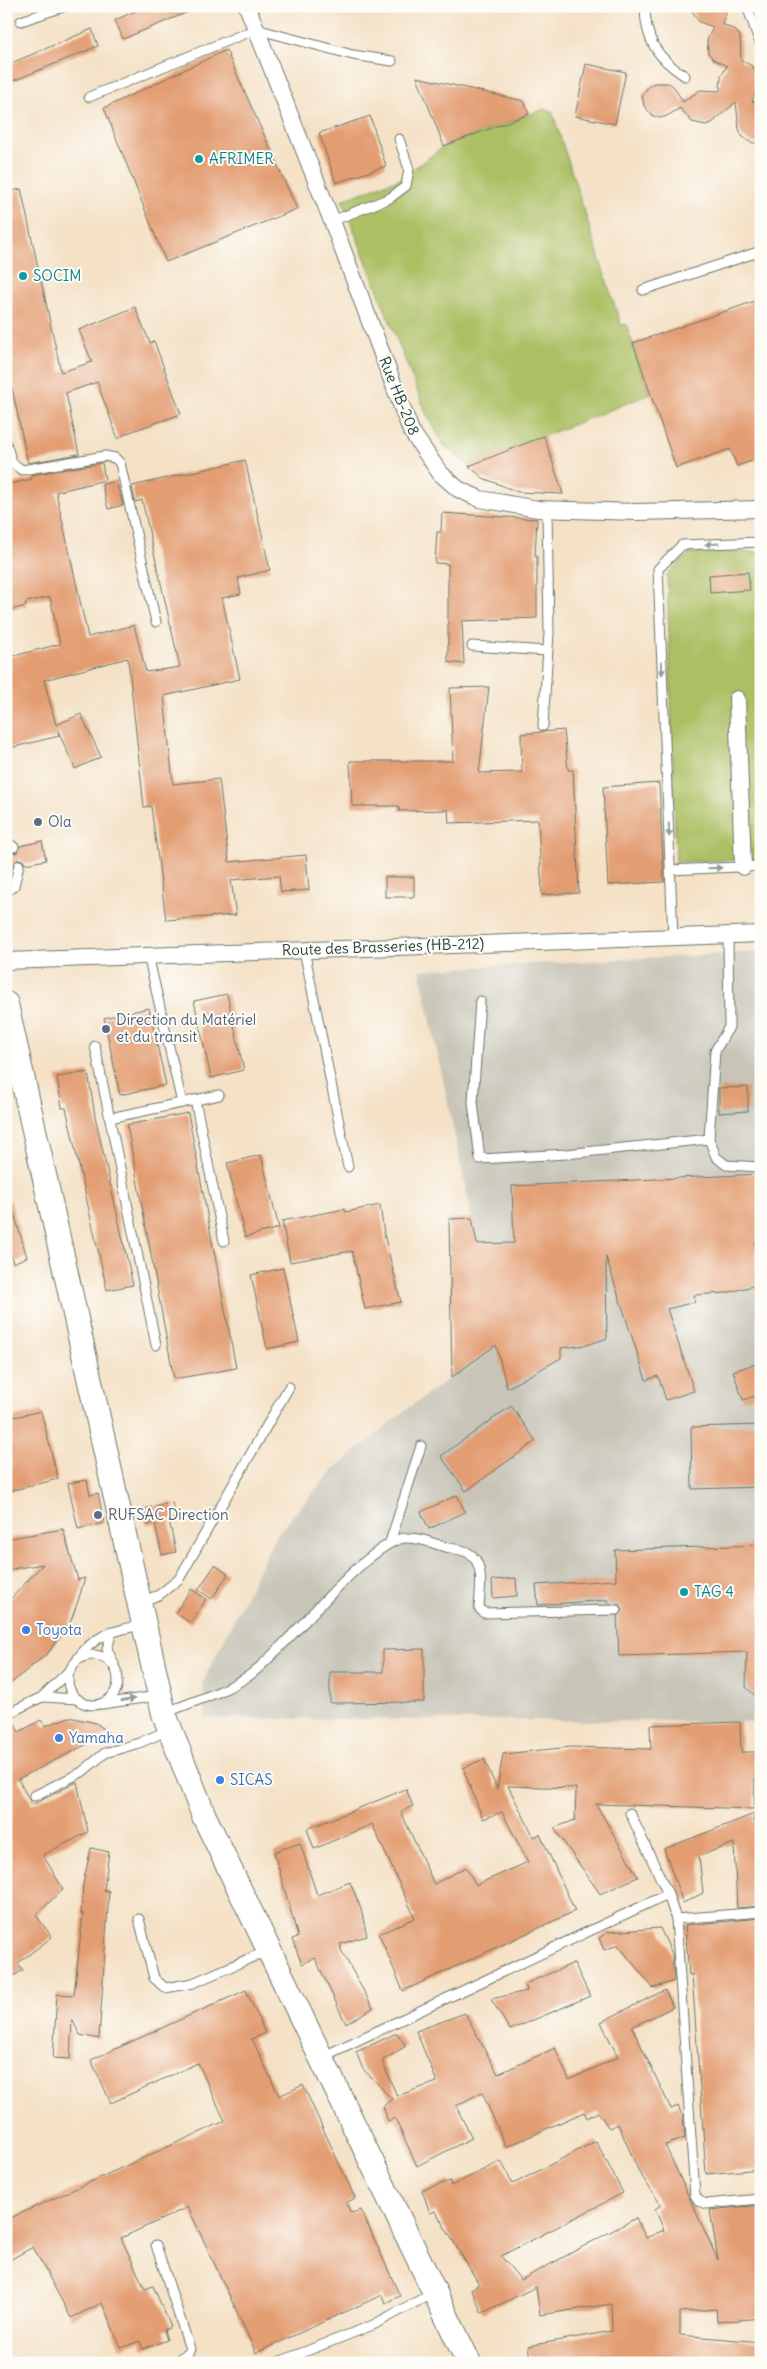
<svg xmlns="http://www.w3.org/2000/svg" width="767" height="2369" viewBox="0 0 767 2369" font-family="Delius,sans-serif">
<rect width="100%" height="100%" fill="#fdfcf7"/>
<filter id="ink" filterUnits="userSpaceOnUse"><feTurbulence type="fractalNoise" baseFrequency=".02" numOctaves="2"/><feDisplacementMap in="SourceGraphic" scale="10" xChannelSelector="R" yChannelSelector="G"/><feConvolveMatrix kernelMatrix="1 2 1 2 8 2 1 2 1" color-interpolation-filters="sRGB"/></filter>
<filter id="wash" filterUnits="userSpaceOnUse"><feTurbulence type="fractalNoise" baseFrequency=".0096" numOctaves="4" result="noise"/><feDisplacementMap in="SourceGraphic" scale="20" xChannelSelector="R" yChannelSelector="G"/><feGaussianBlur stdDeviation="1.12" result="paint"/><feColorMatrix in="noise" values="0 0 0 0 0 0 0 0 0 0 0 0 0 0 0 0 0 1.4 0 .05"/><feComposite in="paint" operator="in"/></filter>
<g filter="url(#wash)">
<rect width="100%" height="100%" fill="#f4e1c6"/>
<!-- industrial -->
<polygon fill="#c8c4b8" points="761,952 761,1722 205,1718 203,1682 276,1535 333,1470 407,1409 496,1345 472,1218 420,970"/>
<!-- green -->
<g fill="#acbf63" stroke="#667e4c">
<polygon points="544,109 552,111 621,325 626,324 650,394 469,466 444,445 426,413 342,200 401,178 444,146"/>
<polygon points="761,552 761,859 676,862 667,574 690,553"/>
</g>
<g id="blocks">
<!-- building -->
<g fill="#e39d72">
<polygon points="147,6 200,6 200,7 123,39 115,20"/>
<polygon points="689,6 728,6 722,24 735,30 740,36 741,60 752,66 760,79 759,86 752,101 761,104 761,145 748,141 742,136 739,129 736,102 712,123 706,125 692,122 680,108 667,116 660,118 653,116 644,106 642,95 649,86 655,83 669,83 674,87 683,102 700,90 720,91 721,76 727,66 713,59 708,53 707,40 713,27 699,22"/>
<polygon points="92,29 98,46 13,81 7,65"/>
<polygon points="226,50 297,209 166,262 104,108"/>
<polygon points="586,64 626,72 615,124 575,116"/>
<polygon points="417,77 524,101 529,114 444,146"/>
<polygon points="370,116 386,166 336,183 319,133"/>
<polygon points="21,189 61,372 92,362 79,330 135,307 150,343 154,341 181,414 127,433 118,439 97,382 66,393 79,454 28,463 6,361 6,192"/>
<polygon points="761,299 761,458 737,466 730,449 676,468 633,343"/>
<polygon points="544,436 563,494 518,492 483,478 469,466"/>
<polygon points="245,460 270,570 238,578 241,594 222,598 240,679 164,696 173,784 219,779 229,862 306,855 309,890 281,892 279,876 231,880 236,915 166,920 151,806 144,807 128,658 44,680 56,725 81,714 101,757 75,769 58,731 59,736 6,749 6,658 60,644 50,597 26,602 26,606 6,611 6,485 32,479 31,475 102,463 105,480 56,492 88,637 134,625 146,672 180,667 142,500 135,502 132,486"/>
<polygon points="116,481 123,505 108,509 102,484"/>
<polygon points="442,513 537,519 535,556 537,556 537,618 462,621 464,664 448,662 448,564 435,563 437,532 441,532"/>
<polygon points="748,572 750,590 710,593 709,575"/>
<polygon points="489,687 479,773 522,772 521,734 564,730 568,770 573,770 579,893 542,895 538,820 449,823 448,810 399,811 399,806 352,806 350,761 453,761 450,688"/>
<polygon points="659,783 664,882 608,885 603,787"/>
<polygon points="42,841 46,860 25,864 23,860 18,859 12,867 8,867 6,849 16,853 20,846"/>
<rect x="385" y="877" width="29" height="20"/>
<polygon points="227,994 244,1070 211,1078 194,1001"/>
<polygon points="149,1008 166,1085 120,1095 104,1018"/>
<polygon points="88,1072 95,1116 133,1285 107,1290 66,1108 62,1108 57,1077"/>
<polygon points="748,1087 748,1111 719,1113 719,1088"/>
<polygon points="188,1113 236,1368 174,1379 127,1125"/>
<polygon points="261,1155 279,1228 245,1237 227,1163"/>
<polygon points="761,1174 761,1242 755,1242 757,1285 726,1293 694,1295 695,1302 667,1309 694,1391 666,1400 658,1376 646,1380 606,1257 607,1338 587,1345 561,1348 561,1358 507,1388 496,1345 452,1377 449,1219 472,1218 477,1244 514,1243 512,1186"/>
<polygon points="10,1200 27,1257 13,1263 6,1240 6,1201"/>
<polygon points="380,1205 384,1234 401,1302 365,1309 352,1251 290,1262 282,1221 345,1209 345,1212"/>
<polygon points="283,1268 299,1342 267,1349 251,1275"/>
<polygon points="761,1362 761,1394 743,1400 733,1371"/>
<polygon points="511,1406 536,1441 466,1491 441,1456"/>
<polygon points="41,1411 58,1479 6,1492 6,1419"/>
<polygon points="761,1425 761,1487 692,1489 691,1427"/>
<polygon points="87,1480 90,1495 98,1493 104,1523 78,1529 68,1483"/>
<polygon points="457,1495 465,1512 429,1529 421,1512"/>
<polygon points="172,1502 176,1518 169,1520 176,1552 162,1555 155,1523 147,1525 143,1509"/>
<polygon points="63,1529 78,1580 85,1578 77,1604 70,1623 48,1653 6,1687 6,1604 43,1564 6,1570 6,1539"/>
<polygon points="761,1545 761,1701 746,1687 747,1652 619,1656 617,1616 623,1610 620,1605 608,1604 608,1600 538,1605 536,1585 616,1580 615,1550"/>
<polygon points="215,1565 228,1574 212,1599 198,1590"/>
<polygon points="516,1578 517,1596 493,1598 492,1580"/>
<polygon points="191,1589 206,1599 191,1623 175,1613"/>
<polygon points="424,1649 424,1702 330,1703 330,1672 383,1672 383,1650"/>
<polygon points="69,1717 96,1723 109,1733 18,1779 32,1805 77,1782 88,1832 43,1855 63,1889 36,1915 52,1937 18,1963 23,1970 6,1981 6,1718 12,1718 19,1732 41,1720 45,1726"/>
<polygon points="740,1722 741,1752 756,1752 754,1809 596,1804 638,1877 600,1894 554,1828 575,1820 576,1788 508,1786 534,1837 540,1834 575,1911 403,1991 379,1934 415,1918 372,1824 314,1849 307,1829 406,1789 413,1806 401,1812 434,1884 466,1867 476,1885 528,1862 502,1812 483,1819 463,1768 484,1759 497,1789 503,1754 571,1747 651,1749 650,1725"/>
<polygon points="754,1814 753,1822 761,1822 761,1906 737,1908 734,1843 699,1856 703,1893 683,1903 664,1849"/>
<polygon points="300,1843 317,1895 350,1882 361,1909 367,1936 340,1944 342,1948 340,1948 373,2008 346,2024 315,1958 302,1964 292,1939 298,1937 274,1852"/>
<polygon points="91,1848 109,1852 104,1890 109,1891 99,2039 80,2035 72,2019 70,2059 53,2058 57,1994 74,1995 83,1913 81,1915 83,1884"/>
<polygon points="761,1918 761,2169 706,2174 692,1974 689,1975 685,1925"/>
<polygon points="660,1928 672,1954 674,1981 653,1988 618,1945 604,1950 599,1938 608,1932"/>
<polygon points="574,1963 590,1996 510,2030 491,1999 527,1991 525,1984"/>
<polygon points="246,1990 265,2033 252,2039 279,2096 303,2085 355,2198 346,2203 351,2213 361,2210 400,2296 385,2303 382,2295 256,2353 188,2207 121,2238 145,2289 153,2286 171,2327 164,2330 167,2340 143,2349 140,2341 121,2348 102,2303 71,2318 33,2247 6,2262 6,2220 225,2121 198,2063 111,2103 91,2060"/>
<polygon points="665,1990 673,2007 632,2027 671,2109 678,2106 683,2117 685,2138 665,2145 718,2260 710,2210 761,2205 761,2318 717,2322 716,2309 680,2312 680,2335 761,2342 761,2363 531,2363 528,2346 612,2331 611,2304 540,2315 536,2287 482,2313 471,2289 479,2284 435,2211 430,2213 422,2190 450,2181 451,2186 501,2161 513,2184 596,2141 623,2193 501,2256 521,2280 636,2218 646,2238 664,2230 655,2209 661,2205 639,2172 618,2124 609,2128 598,2112 587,2118 584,2112 506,2147 482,2092 456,2106 472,2138 417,2166 395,2118 388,2121 383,2106 392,2099 363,2069 356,2052 397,2033 406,2046 382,2061 397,2096 437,2082 416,2031 465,2013 498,2074 555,2048 569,2080 618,2057 601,2022"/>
</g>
</g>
</g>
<g filter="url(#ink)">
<use href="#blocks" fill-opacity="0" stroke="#6a7667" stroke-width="1"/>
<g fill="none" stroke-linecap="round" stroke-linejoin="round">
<!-- lane casing -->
<g stroke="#6a7667" stroke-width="11">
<g id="lane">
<path d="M645,6C645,40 657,58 685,76"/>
<polyline points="747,6 761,46"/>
<polyline points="21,21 66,6"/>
<polyline points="89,97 256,29 353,55 392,61"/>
<polyline points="332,221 390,198 406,186 409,169 399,139"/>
<polyline points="643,290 761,251"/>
<polyline points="6,443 12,463 22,470 105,456 115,458 120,463 156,622"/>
<polyline points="472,646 547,651"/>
<polyline points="543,726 549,633 547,509"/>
<polyline points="6,841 14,847"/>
<polyline points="670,870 761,866"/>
<polyline points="6,892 14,886 19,865"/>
<polyline points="728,935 729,1027 715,1051 709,1139 716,1157 726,1165 761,1167"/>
<polyline points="673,937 658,569 682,545 761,542"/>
<polyline points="304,950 348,1167"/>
<polyline points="148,955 182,1103"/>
<polyline points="480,1001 473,1102 480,1159 566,1154 709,1139"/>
<polyline points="95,1046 156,1345"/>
<polyline points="195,1100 224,1241"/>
<polyline points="110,1118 219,1095"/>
<polyline points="390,1542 421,1446"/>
<polyline points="139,1602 159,1595 179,1579 289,1387"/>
<polyline points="112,1632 107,1649 114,1664"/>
<circle cx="93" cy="1680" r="25"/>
<path d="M78,1658C96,1633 115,1631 144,1624"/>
<polyline points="42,1697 78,1699"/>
<polyline points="102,1704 158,1696"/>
<polyline points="9,1713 42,1697 69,1671"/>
<path d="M164,1713C192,1702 225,1692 250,1675C286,1649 367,1542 405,1538C418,1537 433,1543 445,1547C453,1549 460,1549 467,1552C486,1562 480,1590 479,1608L484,1613L617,1610"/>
<polyline points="34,1796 82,1772 105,1753 139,1743 169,1730"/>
<polyline points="630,1813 668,1894 676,1919 695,2195 699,2201 706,2204 761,2199"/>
<polyline points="139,1919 154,1978 165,1988 193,1983 269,1950"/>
<polyline points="676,1919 761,1912"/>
<polyline points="322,2057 668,1894"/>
<polyline points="156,2245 190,2349 188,2353 173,2363"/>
<polyline points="276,2363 373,2325 433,2293"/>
</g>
</g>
<!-- street casing -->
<g stroke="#6a7667" stroke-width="18">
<g id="street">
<polyline points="247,6 332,221 411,431 440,473 458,489 480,499 538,509 637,512 761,509"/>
<polyline points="737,699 743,867"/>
<polyline points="6,961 761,934"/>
</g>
</g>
<!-- secondary casing -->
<g stroke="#6a7667" stroke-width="26">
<polyline id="secondary" points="6,1004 164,1714 204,1816 469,2363"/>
</g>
<!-- lane -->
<use href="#lane" stroke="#fff" stroke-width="9"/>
<!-- street -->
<use href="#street" stroke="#fff" stroke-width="16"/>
<!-- secondary -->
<use href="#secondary" stroke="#fff" stroke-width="24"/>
</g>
<!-- one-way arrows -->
<defs><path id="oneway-solid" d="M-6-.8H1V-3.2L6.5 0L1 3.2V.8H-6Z" transform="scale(1.25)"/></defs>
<g fill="#8f9e9a">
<use href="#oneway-solid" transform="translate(712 544) rotate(177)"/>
<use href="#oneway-solid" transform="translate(662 668) rotate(88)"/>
<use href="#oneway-solid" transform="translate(669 830) rotate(88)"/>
<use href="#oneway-solid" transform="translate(715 868) rotate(-2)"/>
<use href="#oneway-solid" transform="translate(128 1700) rotate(-9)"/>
</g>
</g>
<!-- markers -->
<g fill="#0f9aa8" stroke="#fdfcf7" stroke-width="2">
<circle cx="199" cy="159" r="5"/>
<circle cx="23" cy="276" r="5"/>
<circle cx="684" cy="1592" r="5"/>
</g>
<g fill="#5c6f8a" stroke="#fdfcf7" stroke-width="2">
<circle cx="38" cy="822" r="5"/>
<circle cx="106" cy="1029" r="5"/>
<circle cx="98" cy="1515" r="5"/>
</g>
<g fill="#3f7fe0" stroke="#fdfcf7" stroke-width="2">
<circle cx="26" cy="1630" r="5"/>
<circle cx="59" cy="1738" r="5"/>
<circle cx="220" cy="1780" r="5"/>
</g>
<g text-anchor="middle" stroke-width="4" stroke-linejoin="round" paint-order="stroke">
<!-- culture labels -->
<g font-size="15" fill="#0d838f" stroke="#fdfcf7" text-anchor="start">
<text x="209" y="164">AFRIMER</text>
<text x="33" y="281">SOCIM</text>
<text x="694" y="1597">TAG 4</text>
</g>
<!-- street labels -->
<g font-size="15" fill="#1f3d34" stroke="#fdfcf7">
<text transform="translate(399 396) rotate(68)" y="5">Rue HB-208</text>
<text transform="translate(383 947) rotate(-2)" y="5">Route des Brasseries (HB-212)</text>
</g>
<!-- service labels -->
<g font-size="15" fill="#4e5e75" stroke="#fdfcf7" text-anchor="start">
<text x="48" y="827">Ola</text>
<text x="116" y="1025">Direction du Matériel<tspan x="116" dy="17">et du transit</tspan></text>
<text x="108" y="1520">RUFSAC Direction</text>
</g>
<!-- shop labels -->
<g font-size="15" fill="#366cbe" stroke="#fdfcf7" text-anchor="start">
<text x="36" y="1635">Toyota</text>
<text x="69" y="1743">Yamaha</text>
<text x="230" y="1785">SICAS</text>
</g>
</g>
<!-- margin -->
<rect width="767" height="2369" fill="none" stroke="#fdfcf7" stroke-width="25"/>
</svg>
